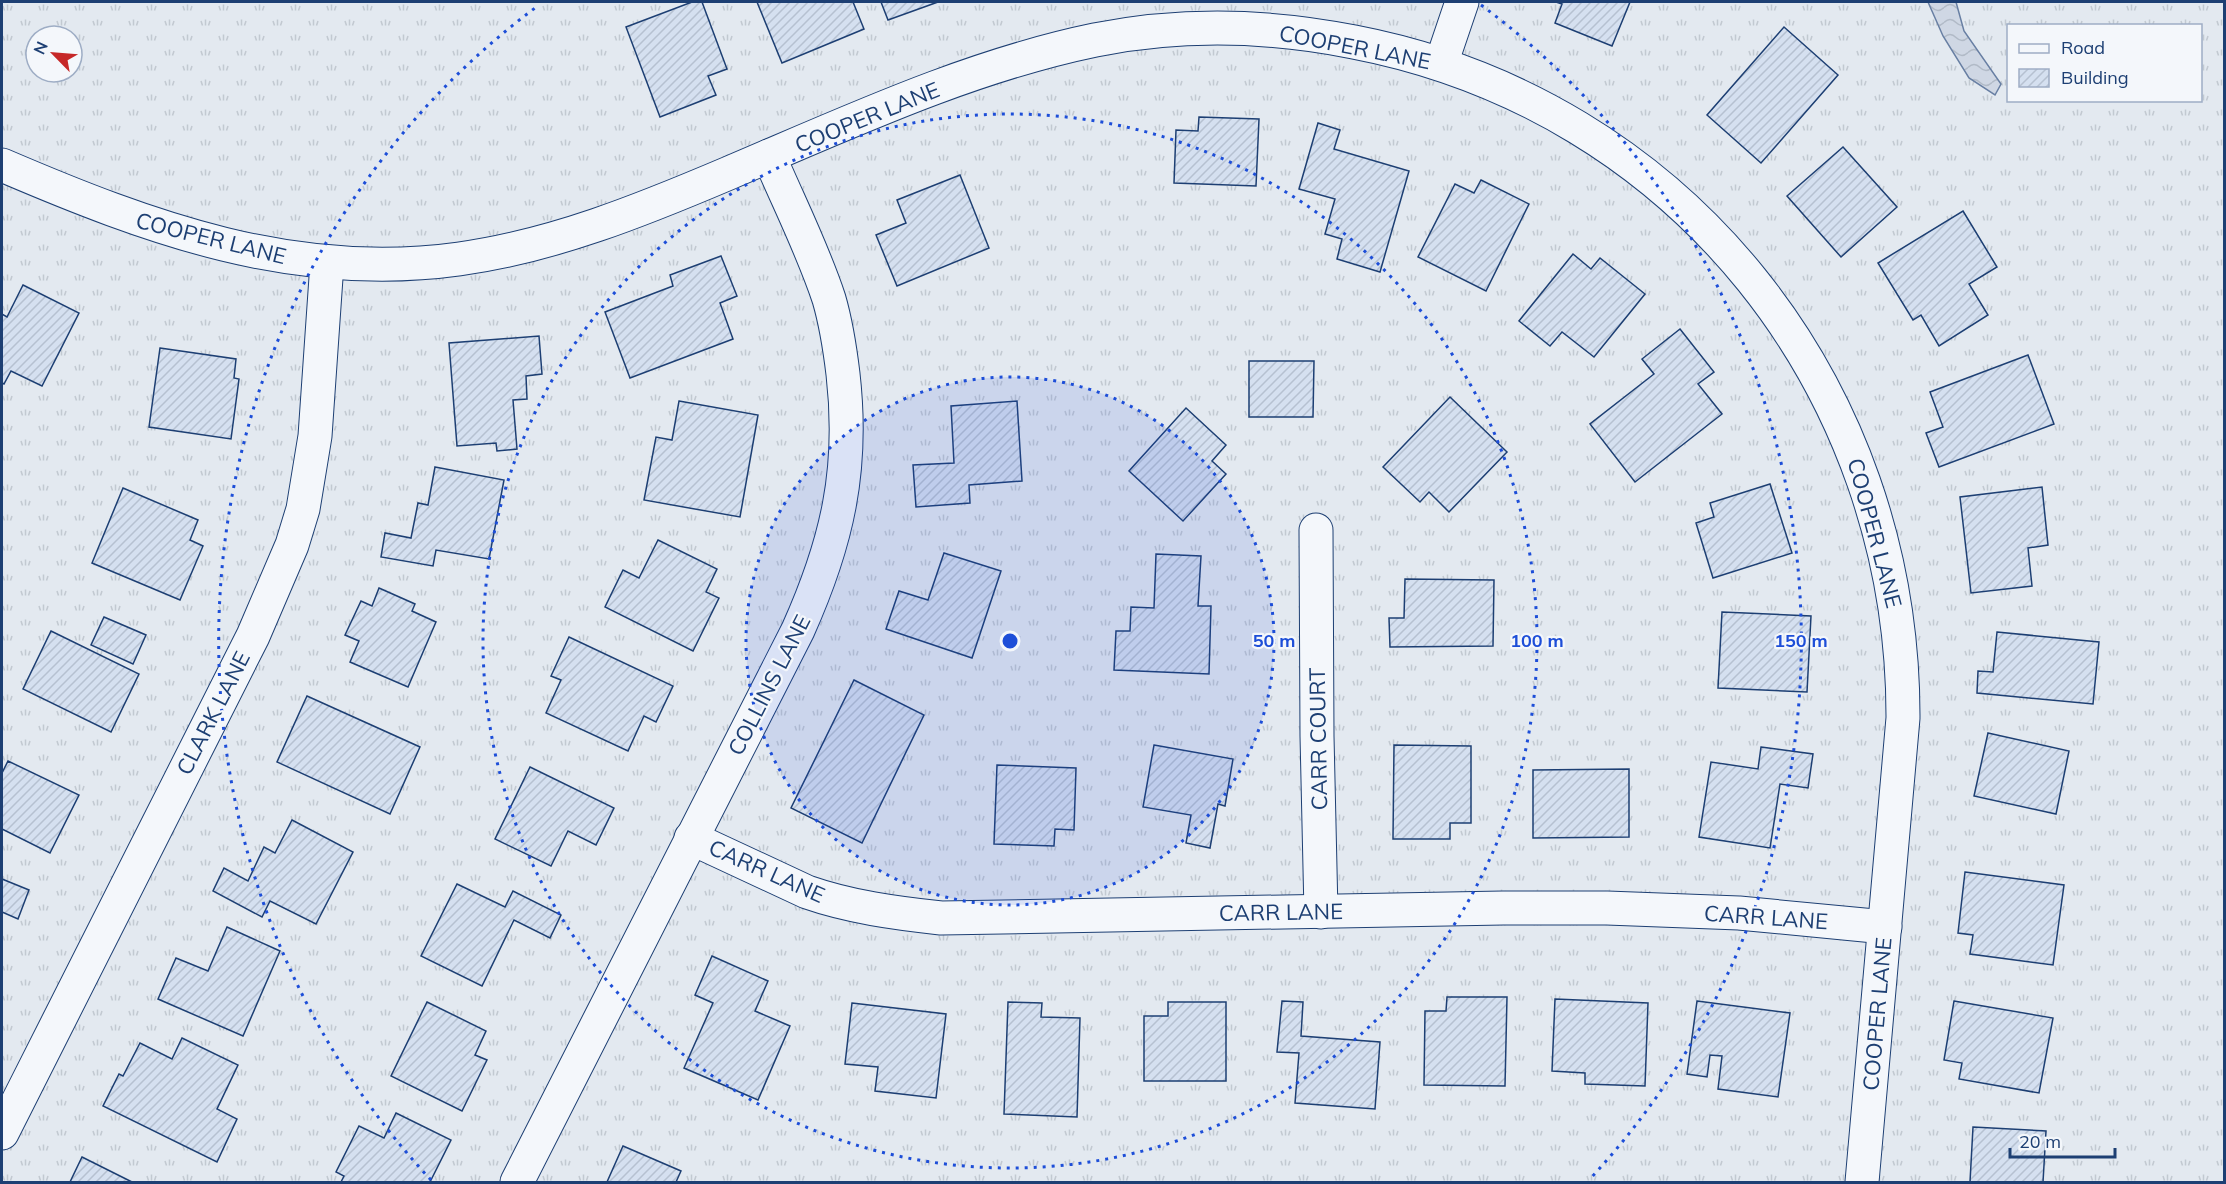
<svg xmlns="http://www.w3.org/2000/svg" width="2226" height="1184" viewBox="0 0 2226 1184" font-family="Mulish,sans-serif">
<defs>
<pattern id="grass-tufts" width="24" height="20" patternUnits="userSpaceOnUse" patternTransform="scale(1.5)"><rect width="24" height="20" fill="#e3e9f0"/><path d="M3 7l-1-3M5 7V3M7 7l1-3M15 17l-1-3M17 17v-4M19 17l1-3" fill="none" stroke="#c2c9d1"/></pattern>
<pattern id="water-waves" width="16" height="10" patternUnits="userSpaceOnUse" patternTransform="scale(1.5)"><rect width="16" height="10" fill="#cfd7e4"/><path d="M0 5q4-4 8 0t8 0" fill="none" stroke="#b1bac7"/></pattern>
<pattern id="building-hatch" width="6" height="6" patternUnits="userSpaceOnUse" patternTransform="scale(1.5)"><rect width="6" height="6" fill="#d5e0f0"/><path d="M-1 1l2-2M0 6l6-6M5 7l2-2" fill="none" stroke="#b6c1d1"/></pattern>
</defs>
<rect width="100%" height="100%" fill="#f4f7fb"/>
<!-- grass -->
<path fill="url(#grass-tufts)" stroke="#687fa3" stroke-width="1.5" fill-rule="evenodd" d="M2,2H2224V1182H2ZM2008,26H2200V100H2008ZM36,36H72V72H36Z"/>
<!-- water -->
<polygon fill="url(#water-waves)" stroke="#687fa3" stroke-width="1.5" points="1928,2 1956,2 1964,31 2001,84 1995,95 1969,78 1943,36"/>
<!-- building -->
<g fill="url(#building-hatch)" stroke="#1d3f73" stroke-width="1.5">
<polygon points="692,2 702,2 727,69 708,76 716,95 660,117 626,27"/>
<polygon points="757,2 853,2 864,29 782,63"/>
<polygon points="881,2 938,2 888,20"/>
<polygon points="1556,2 1630,2 1612,46 1555,23 1562,4"/>
<polygon points="1784,27 1838,75 1761,163 1707,115"/>
<polygon points="1199,117 1259,119 1256,186 1174,183 1176,130 1198,131"/>
<polygon points="1318,123 1340,130 1334,149 1409,171 1380,272 1337,259 1342,239 1325,234 1335,199 1299,189"/>
<polygon points="1843,147 1897,207 1841,257 1787,196"/>
<polygon points="960,175 989,248 897,286 876,235 906,223 897,200"/>
<polygon points="1481,180 1529,204 1486,291 1418,257 1455,184 1474,193"/>
<polygon points="1963,211 1997,267 1969,284 1988,315 1939,346 1921,315 1913,320 1878,263"/>
<polygon points="1573,254 1591,269 1600,258 1645,294 1594,357 1562,332 1550,346 1519,321"/>
<polygon points="721,256 737,296 720,303 733,339 630,378 605,312 673,286 670,275"/>
<polygon points="23,285 79,313 42,386 11,371 4,384 2,383 2,314 7,317"/>
<polygon points="1680,329 1714,372 1698,384 1722,414 1635,482 1590,424 1654,374 1642,359"/>
<polygon points="539,336 542,374 526,376 527,399 513,400 517,449 497,451 496,443 457,446 449,343"/>
<polygon points="160,348 236,359 234,378 239,379 231,439 149,427"/>
<polygon points="2028,355 2054,424 1939,467 1926,433 1943,427 1930,392"/>
<polygon points="1249,361 1314,361 1313,417 1249,417"/>
<polygon points="1450,397 1507,452 1449,512 1429,492 1420,502 1383,467"/>
<polygon points="679,401 758,415 740,517 644,500 656,437 672,440"/>
<polygon points="1017,401 1022,481 969,485 970,503 916,507 913,465 954,463 951,406"/>
<polygon points="1186,408 1226,445 1212,461 1226,474 1183,521 1129,471"/>
<polygon points="435,467 504,480 489,559 436,550 433,566 381,557 385,533 411,538 418,503 428,505"/>
<polygon points="1770,484 1792,553 1713,578 1696,523 1714,517 1710,503"/>
<polygon points="2042,487 2048,545 2028,548 2032,586 1971,593 1960,497"/>
<polygon points="123,488 198,520 190,540 203,546 180,600 92,563"/>
<polygon points="658,540 717,569 706,592 719,598 693,651 605,607 623,570 639,578"/>
<polygon points="944,553 1001,571 972,658 886,629 899,591 928,600"/>
<polygon points="1156,554 1201,556 1198,606 1211,606 1209,674 1114,670 1116,631 1130,631 1131,607 1154,608"/>
<polygon points="1405,579 1494,580 1493,646 1390,647 1389,618 1404,618"/>
<polygon points="379,588 415,604 412,611 436,622 408,687 350,662 359,641 345,635 361,601 372,606"/>
<polygon points="1722,612 1811,616 1807,692 1718,688"/>
<polygon points="104,617 146,635 133,664 91,645"/>
<polygon points="51,631 139,674 111,732 23,689"/>
<polygon points="1997,632 2099,642 2093,704 1977,693 1978,671 1993,672"/>
<polygon points="569,637 673,686 656,722 644,716 628,751 546,713 561,680 551,676"/>
<polygon points="854,680 924,715 862,843 791,808"/>
<polygon points="307,696 420,747 390,814 277,762"/>
<polygon points="1988,733 2069,751 2056,814 1974,796"/>
<polygon points="1154,745 1233,759 1225,806 1218,804 1210,848 1186,843 1191,815 1143,807"/>
<polygon points="1394,745 1471,746 1471,823 1450,823 1450,839 1393,839"/>
<polygon points="1761,747 1813,754 1808,788 1780,784 1770,848 1699,837 1711,762 1758,769"/>
<polygon points="8,761 79,795 50,853 2,829 2,773"/>
<polygon points="997,765 1076,768 1074,830 1055,829 1054,846 994,844"/>
<polygon points="530,767 614,808 596,845 568,831 551,866 495,839"/>
<polygon points="1629,769 1629,837 1533,838 1533,770"/>
<polygon points="292,820 353,852 316,924 270,901 262,917 213,891 224,868 248,881 264,847 275,853"/>
<polygon points="1965,872 2064,885 2053,965 1970,954 1973,935 1958,933"/>
<polygon points="2,879 29,890 18,919 2,912"/>
<polygon points="457,884 505,907 513,891 561,915 550,938 514,920 482,986 421,956"/>
<polygon points="227,927 280,951 243,1036 158,999 176,958 208,971"/>
<polygon points="712,956 768,981 755,1011 790,1026 758,1100 684,1068 713,1003 695,995"/>
<polygon points="1447,997 1507,997 1505,1086 1424,1085 1425,1011 1446,1011"/>
<polygon points="1555,999 1648,1003 1645,1086 1585,1084 1585,1073 1552,1071"/>
<polygon points="1282,1001 1303,1002 1301,1036 1380,1042 1375,1109 1295,1103 1299,1053 1277,1052"/>
<polygon points="1697,1001 1790,1013 1778,1097 1718,1089 1722,1056 1710,1055 1707,1077 1687,1074"/>
<polygon points="1954,1001 2053,1018 2039,1093 1959,1079 1962,1063 1944,1060"/>
<polygon points="427,1002 486,1031 475,1055 487,1060 462,1111 391,1076"/>
<polygon points="1008,1002 1042,1003 1041,1017 1080,1018 1077,1117 1004,1114"/>
<polygon points="1168,1002 1226,1002 1226,1081 1144,1081 1144,1016 1168,1016"/>
<polygon points="852,1003 946,1014 936,1098 875,1091 878,1067 845,1064"/>
<polygon points="182,1038 238,1065 217,1109 237,1119 217,1162 103,1106 119,1074 123,1076 140,1043 172,1059"/>
<polygon points="396,1113 451,1140 430,1182 341,1182 344,1176 336,1172 359,1126 384,1138"/>
<polygon points="1973,1127 2046,1131 2043,1182 1970,1182"/>
<polygon points="623,1146 681,1171 676,1182 607,1182"/>
<polygon points="82,1157 132,1182 70,1182"/>
</g>
<g fill="none" stroke-linecap="round" stroke-linejoin="round">
<!-- minor casing -->
<g stroke="#1d3f73" stroke-width="35">
<g id="minor">
<polyline points="1441,64 1462,2"/>
<path d="M2,165C149,228 295,282 459,259C553,246 642,210 729,173C847,123 969,66 1095,40C1181,23 1269,25 1354,42C1681,105 1904,387 1903,718L1862,1182"/>
<polyline points="1316,530 1317,736 1321,912"/>
<path d="M691,838L807,892C850,907 895,913 941,918L1503,908H1607L1739,913L1885,927"/>
<polyline points="2,1133 253,636 292,545 303,509 315,436 327,263"/>
<path d="M517,1182L798,630C837,543 854,470 843,374C840,349 836,323 829,299C813,250 789,203 769,156"/>
</g>
</g>
<!-- minor -->
<use href="#minor" stroke="#f4f7fb" stroke-width="33"/>
</g>
<!-- distance rings -->
<circle cx="1010" cy="641" r="264" fill="#1d4ed8" fill-opacity=".12"/>
<g fill="none" stroke="#1d4ed8" stroke-width="3" stroke-dasharray="3 6">
<circle cx="1010" cy="641" r="264"/>
<circle cx="1010" cy="641" r="527"/>
<path d="M431 1180A791 791 0 0 1 539 5M1481 5A791 791 0 0 1 1589 1180"/>
</g>
<g text-anchor="middle" stroke-width="4.5" stroke-linejoin="round" paint-order="stroke">
<!-- street labels -->
<g font-size="22" fill="#1d3f73" stroke="#f4f7fb">
<text transform="translate(1355 47) rotate(11)" y="8">COOPER LANE</text>
<text transform="translate(867 117) rotate(-22)" y="8">COOPER LANE</text>
<text transform="translate(211 238) rotate(14)" y="8">COOPER LANE</text>
<text transform="translate(1875 533) rotate(75)" y="8">COOPER LANE</text>
<text transform="translate(769 685) rotate(-63)" y="8">COLLINS LANE</text>
<text transform="translate(213 713) rotate(-63)" y="8">CLARK LANE</text>
<text transform="translate(1318 739) rotate(-91)" y="8">CARR COURT</text>
<text transform="translate(767 871) rotate(24)" y="8">CARR LANE</text>
<text transform="translate(1281 912) rotate(-1)" y="8">CARR LANE</text>
<text transform="translate(1766 917) rotate(4)" y="8">CARR LANE</text>
<text transform="translate(1877 1014) rotate(-85)" y="8">COOPER LANE</text>
</g>
</g>
<circle cx="1010" cy="641" r="9" fill="#1d4ed8" stroke="#f4f7fb" stroke-width="3"/>
<g font-size="18" text-anchor="middle" font-weight="bold" fill="#1d4ed8" stroke="#f4f7fb" stroke-width="4.5" stroke-linejoin="round" paint-order="stroke">
<text x="1274" y="647">50 m</text>
<text x="1537" y="647">100 m</text>
<text x="1801" y="647">150 m</text>
</g>
<!-- border -->
<rect width="2226" height="1184" fill="none" stroke="#1d3f73" stroke-width="6"/>
<!-- legend -->
<rect x="2007" y="24" width="195" height="78" fill="#f4f7fb" stroke="#9eadc5" stroke-width="1.5"/>
<rect x="2019" y="44" width="30" height="9" fill="#f4f7fb" stroke="#9eadc5" stroke-width="1.5"/>
<text x="2061" y="54" font-size="18" fill="#1d3f73">Road</text>
<rect x="2019" y="69" width="30" height="18" fill="url(#building-hatch)" stroke="#9eadc5" stroke-width="1.5"/>
<text x="2061" y="84" font-size="18" fill="#1d3f73">Building</text>
<!-- north arrow -->
<g transform="translate(54 54) rotate(295)"><circle r="28" fill="#f4f7fb" stroke="#9eadc5" stroke-width="1.5"/>
<path d="M0-4.5L10 22L0 15L-10 22Z" fill="#c62828"/>
<text y="-9" font-size="16" font-weight="bold" text-anchor="middle" fill="#1d3f73">N</text>
</g>
<!-- scale -->
<path d="M2010 1148v9h105v-9" fill="none" stroke="#1d3f73" stroke-width="3"/>
<text x="2019" y="1148" font-size="18" fill="#1d3f73" stroke="#f4f7fb" stroke-width="4.5" paint-order="stroke">20 m</text>
</svg>
